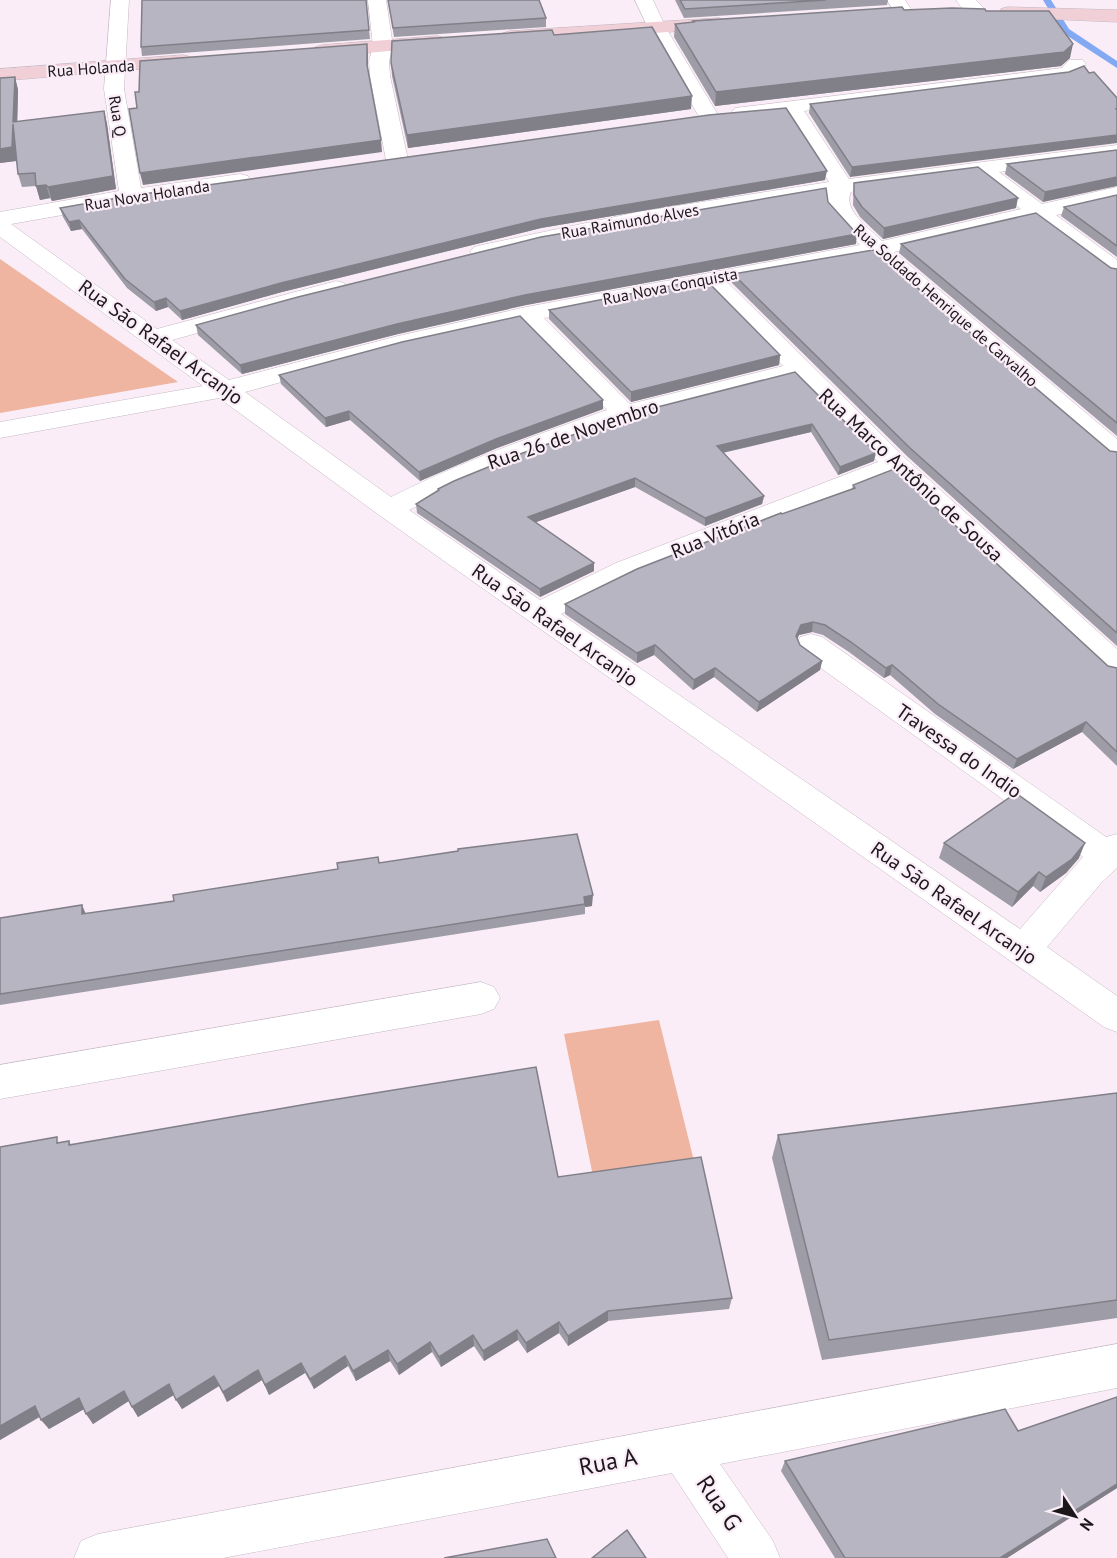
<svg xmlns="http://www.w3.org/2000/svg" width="1117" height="1558" viewBox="0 0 1117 1558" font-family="'PT Sans',sans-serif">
<rect width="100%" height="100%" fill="#faedf7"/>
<!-- green -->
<g fill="#efb5a0">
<polygon points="0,259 178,382 0,413"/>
<polygon points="659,1020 695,1165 594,1181 564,1034"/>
</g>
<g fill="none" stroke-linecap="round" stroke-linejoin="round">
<!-- stream -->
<polygon fill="#83a9f2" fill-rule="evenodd" points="1043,0 1051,0 1069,29 1117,61 1117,68 1063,33"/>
<!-- street casing -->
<g stroke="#c5b9c3" stroke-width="1">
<g id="street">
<path d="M111,0H129L124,89L141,188L240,174L248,176L251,181L248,186L240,188L131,203L11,224L157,329L336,281L344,283L348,288L344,293L172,340L229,380L398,336L526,307L860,245L828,210L827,195L638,225L482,259L474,257L470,252L474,247L482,245L638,212L829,182L786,113L742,118L735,116L732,112L735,108L1062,68L1069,60H1083L1086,64L1080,74L1066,79L804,111L849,179L1117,145V157H1114L999,172L1042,204L1117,187V201L1056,215L1117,260V278L1109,276L1034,220L894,252L1117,439V461L1108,459L872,257L727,282L906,459L1117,649V677L1106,674L892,476L636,577L561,614L1020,929L1083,857L800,653L796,645L800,637L811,634L822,637L1106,837L1117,834V868L1102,882L1047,947L1117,996V1032L1104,1027L379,515L219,398L0,438V422L203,386L0,237V212L119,191L104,89ZM976,175L1021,209L882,241C870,229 842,210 851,192ZM705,286L783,366L630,404L544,318ZM521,322L607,410C533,436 461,462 391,497L245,392L402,349ZM795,378L878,462L616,563L540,600L409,510L454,487L519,460L633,419Z"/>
<polygon points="368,0 386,0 393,46 389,61 390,76 408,160 405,165 397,166 389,165 386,160 370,76 369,61 373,46"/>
<polygon points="635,0 653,0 666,28 718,115 715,119 701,119 698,115 648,28"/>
<polygon points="887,0 905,0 913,12 911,16 897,16"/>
<path d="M956,0H976L988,13L986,17C972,20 963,10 956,0Z"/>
<polygon points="481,982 494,987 500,998 494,1009 481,1014 0,1099 0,1065"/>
<polygon points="1117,1344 1117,1388 720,1464 773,1541 780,1558 728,1558 672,1473 223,1558 74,1558 81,1541 98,1534"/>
</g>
</g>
<!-- secondary casing -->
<g stroke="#c5b9c3" stroke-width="1">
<g id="secondary">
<polygon points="1008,7 1117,10 1117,22 1001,17 999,13 1001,9"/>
<polygon points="719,18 726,20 728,24 726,28 510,43 503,41 500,37 503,33 510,31"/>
<polygon points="438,36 445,38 448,42 445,46 322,57 315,55 312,51 315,47 322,45"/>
<polygon points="184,55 191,57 194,61 191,65 0,81 0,69"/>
</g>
</g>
<!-- street -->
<use href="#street" fill="#fff" fill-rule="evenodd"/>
<!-- secondary -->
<use href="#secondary" fill="#f0cfd7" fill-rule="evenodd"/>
</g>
<!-- wall -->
<g fill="#9e9ca7">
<polygon points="366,0 370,39 142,56 141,47"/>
<polygon points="388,0 539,0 546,18 546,27 394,37"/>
<polygon points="675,0 888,0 887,5 684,18"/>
<polygon points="904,10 986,11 1070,58 1061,66 715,106 674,37 675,24 693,23 693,21"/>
<polygon points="554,35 691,109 408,148 392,76 391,63"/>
<polygon points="1089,73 850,177 809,113 810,104"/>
<polygon points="15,77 18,90 17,122 104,111 107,124 116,189 52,201 50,198 40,200 36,186 22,187 18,174 16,155 16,161 0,163 0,78"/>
<polygon points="1117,150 1043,202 1005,174 1007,164"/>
<polygon points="825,180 541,228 282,292 182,320 168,307 156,311 127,288 82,229 71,231 63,217 60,208"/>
<polygon points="854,183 1016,208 883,239 860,217 853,205"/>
<polygon points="1117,195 1117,257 1061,216 1064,207"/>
<polygon points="828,202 856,244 526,305 398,334 242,374 198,335 196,325"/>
<polygon points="901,244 1117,269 1117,436 899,253"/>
<polygon points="733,274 1110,451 1117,452 1117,646 908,457 732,283"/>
<polygon points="549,310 780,355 779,365 631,402 549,319"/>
<polygon points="795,372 874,461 838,475 811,432 723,453 764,496 762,504 705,526 635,487 536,522 594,571 540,597 417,513 416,504 438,491 438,489"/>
<polygon points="279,375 603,400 603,409 497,448 420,481 350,420 326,427 281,384"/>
<polygon points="853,485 1108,666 1117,668 1117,766 1082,732 1013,769 935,714 890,675 884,678 849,652 823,635 812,632 799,635 797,639 800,645 822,661 820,670 757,712 714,677 693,690 654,655 637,663 565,614 565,604 782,514 852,489"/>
<polygon points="944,843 1079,858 1066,873 1040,892 1033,886 1012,907 939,858"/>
<polygon points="379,863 592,906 585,907 585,914 0,1005 0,918 82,905 86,914 174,901"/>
<polygon points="1117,1093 1117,1318 822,1360 772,1158 778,1135"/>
<polygon points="69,1141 71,1145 558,1177 732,1298 729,1309 608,1321 568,1346 559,1333 527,1353 518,1340 484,1361 474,1346 441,1367 432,1352 399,1375 390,1361 356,1381 348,1366 314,1389 305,1373 269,1395 262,1380 227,1402 219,1386 182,1409 174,1395 138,1417 129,1401 93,1424 84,1409 49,1429 40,1417 0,1440 60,1143"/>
<polygon points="1117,1397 1117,1488 1007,1558 835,1558 781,1471 785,1461 1018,1431"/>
</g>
<!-- shaded-wall -->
<g fill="#817f88">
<polygon points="367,44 368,55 368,76 367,65"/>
<polygon points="1073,44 1070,58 1061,66 715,106 716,92"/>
<polygon points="15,77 18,90 17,135 13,122"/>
<polygon points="692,96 691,109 408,148 407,135"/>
<polygon points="104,111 107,124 116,189 52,201 48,187"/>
<polygon points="13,124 17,137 16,161 0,163 0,149"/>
<polygon points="1117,135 1117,143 850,177 852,167"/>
<polygon points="381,140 382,152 143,185 140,173"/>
<polygon points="827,171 825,180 541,228 282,292 182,320 180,311 281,283 541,219"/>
<polygon points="1117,177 1117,186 1043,202 1045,192"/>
<polygon points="46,185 50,198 40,200 36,186"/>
<polygon points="1018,198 1016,208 883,239 884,228"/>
<polygon points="79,220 82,229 71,231 69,222"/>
<polygon points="857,234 856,244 526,305 398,334 242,374 240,365 397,324 525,295"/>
<polygon points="166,298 168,307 156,311 154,302"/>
<polygon points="780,355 779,365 631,402 631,392"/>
<polygon points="603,400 603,409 497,448 420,481 419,472 496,439"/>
<polygon points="349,411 350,420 326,427 325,418"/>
<polygon points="812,424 811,432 716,454 717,446"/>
<polygon points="876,453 874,461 838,475 840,467"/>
<polygon points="635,478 635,487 528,525 528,517"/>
<polygon points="764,496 762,504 705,526 705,518"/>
<polygon points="594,563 594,571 540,597 540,589"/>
<polygon points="813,622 812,632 799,635 794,646 796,636 801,625"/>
<polygon points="655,645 654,655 637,663 637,653"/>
<polygon points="822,661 820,670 757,712 759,702"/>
<polygon points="892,665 890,675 884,678 886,668"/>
<polygon points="715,668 714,677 693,690 694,680"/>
<polygon points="1086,722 1082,732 1013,769 1017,759"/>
<polygon points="1085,843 1079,858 1066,873 1040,892 1046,877"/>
<polygon points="1039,872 1033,886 1012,907 1018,892"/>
<polygon points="593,895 592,906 585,907 584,897"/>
<polygon points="82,905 86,916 82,914"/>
<polygon points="608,1311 608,1321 568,1346 568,1336"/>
<polygon points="559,1322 559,1333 527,1353 526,1343"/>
<polygon points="517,1330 518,1340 484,1361 483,1351"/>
<polygon points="473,1335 474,1346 441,1367 439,1357"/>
<polygon points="430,1342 432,1352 399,1375 397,1364"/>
<polygon points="388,1350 390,1361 356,1381 353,1371"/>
<polygon points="345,1356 348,1366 314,1389 310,1379"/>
<polygon points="301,1363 305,1373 269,1395 265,1385"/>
<polygon points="258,1370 262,1380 227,1402 223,1392"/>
<polygon points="214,1376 219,1386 182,1409 176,1400"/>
<polygon points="169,1384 175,1394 138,1417 132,1407"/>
<polygon points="124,1391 130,1400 93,1424 86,1414"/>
<polygon points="79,1398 86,1408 49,1429 41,1420"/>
<polygon points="35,1406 42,1415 0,1440 0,1426"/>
<polygon points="1117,1484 1117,1488 1007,1558 1000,1558"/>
</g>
<!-- building -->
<g fill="#b8b5c2" stroke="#817f88" stroke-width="1.5">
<polygon points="142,0 366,0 369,30 141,47"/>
<polygon points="388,0 539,0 546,18 393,28"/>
<polygon points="680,0 826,0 685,9"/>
<polygon points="902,7 904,10 952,8 985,9 986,11 1049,11 1073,44 1064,52 716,92 675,24 694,22 693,21"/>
<polygon points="652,27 692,96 407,135 391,63 392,41 552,30 554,35"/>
<polygon points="367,44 367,65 381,140 140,173 129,109 137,108 135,92 139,92 140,61"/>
<polygon points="1084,66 1089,73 1094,72 1117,98 1117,109 1116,109 1117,110 1117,135 852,167 810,104 1069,72"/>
<polygon points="15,77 13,122 104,111 113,176 48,187 46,185 36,186 35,173 18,174 13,124 12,147 0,149 0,78"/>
<polygon points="786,108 827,171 541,219 281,283 180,311 166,298 154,302 125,279 79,220 69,222 60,208 129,196 709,115"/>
<polygon points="1117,150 1117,177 1045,192 1007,164"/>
<polygon points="978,167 1018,198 884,228 862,207 854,195 854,183"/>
<polygon points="826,188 828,202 857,234 525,295 397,324 240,365 196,325 298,297 541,237"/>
<polygon points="1117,195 1117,246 1064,207"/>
<polygon points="1036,213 1111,268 1117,269 1117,423 901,244"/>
<polygon points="873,250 1110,451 1117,452 1117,633 910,448 733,274"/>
<polygon points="705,279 780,355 631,392 549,310"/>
<polygon points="520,316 603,400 496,439 419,472 349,411 325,418 279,375 402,342"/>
<polygon points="795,372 876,453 840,467 812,424 717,446 764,496 705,518 635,478 528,517 594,563 540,589 416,504 439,490 438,489 454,481 520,454 634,413"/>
<polygon points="894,469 1108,666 1117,668 1117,752 1086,722 1017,759 938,704 892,665 886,668 851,642 825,625 813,622 801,625 796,636 800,645 822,661 759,702 715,668 694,680 655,645 637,653 565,604 637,569 781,513 782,514 855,488 853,485"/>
<polygon points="1016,793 1085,843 1072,859 1046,877 1039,872 1018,892 944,843"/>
<polygon points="577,834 593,895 584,897 585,904 0,994 0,918 82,905 82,914 174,901 173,895 338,869 337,863 378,857 379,863 458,851 458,849"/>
<polygon points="536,1067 558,1177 701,1157 732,1298 608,1311 568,1336 559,1322 526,1343 517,1330 483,1351 473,1335 439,1357 430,1342 397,1364 388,1350 353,1371 345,1356 310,1379 301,1363 265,1385 258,1370 223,1392 214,1376 176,1400 169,1384 132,1407 124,1391 86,1414 79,1398 41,1420 35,1406 0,1426 0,1147 57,1137 57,1143 69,1141 69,1145 313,1103"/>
<polygon points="1117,1093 1117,1300 829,1340 778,1135"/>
<polygon points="1117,1397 1117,1484 1000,1558 845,1558 785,1461 1005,1409 1018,1431"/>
<polygon points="627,1530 646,1558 592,1558"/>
<polygon points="547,1539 556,1558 444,1558"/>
</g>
<g text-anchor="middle" stroke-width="4.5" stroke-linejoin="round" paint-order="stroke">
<!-- far-street labels -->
<g font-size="16" fill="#1b171a" stroke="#faedf7">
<text transform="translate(91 68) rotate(-4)" y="6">Rua Holanda</text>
<text transform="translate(118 116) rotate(81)" y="6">Rua Q</text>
<text transform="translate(147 195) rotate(-9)" y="6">Rua Nova Holanda</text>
<text transform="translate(630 221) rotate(-10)" y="6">Rua Raimundo Alves</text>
<text transform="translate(670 286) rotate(-11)" y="6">Rua Nova Conquista</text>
<text transform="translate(946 305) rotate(41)" y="6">Rua Soldado Henrique de Carvalho</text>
</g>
<!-- street labels -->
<g font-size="20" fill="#1b171a" stroke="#faedf7">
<text transform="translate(161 342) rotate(36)" y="7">Rua São Rafael Arcanjo</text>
<text transform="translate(573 434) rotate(-19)" y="7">Rua 26 de Novembro</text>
<text transform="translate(911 475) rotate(43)" y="7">Rua Marco Antônio de Sousa</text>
<text transform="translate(715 535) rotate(-22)" y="7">Rua Vitória</text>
<text transform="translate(555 625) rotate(35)" y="7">Rua São Rafael Arcanjo</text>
<text transform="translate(959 751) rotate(35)" y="7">Travessa do Indio</text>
<text transform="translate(954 903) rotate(35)" y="7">Rua São Rafael Arcanjo</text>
</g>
<!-- near-street labels -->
<g font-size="24" fill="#1b171a" stroke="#faedf7">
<text transform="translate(608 1462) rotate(-11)" y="8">Rua A</text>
<text transform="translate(719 1503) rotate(56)" y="8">Rua G</text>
</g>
</g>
<!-- north arrow -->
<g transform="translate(1075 1516) rotate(126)" stroke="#faedf7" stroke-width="4.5" paint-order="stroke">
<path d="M0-4.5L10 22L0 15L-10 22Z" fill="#1b171a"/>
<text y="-9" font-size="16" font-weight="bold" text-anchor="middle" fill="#1b171a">N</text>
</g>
</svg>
